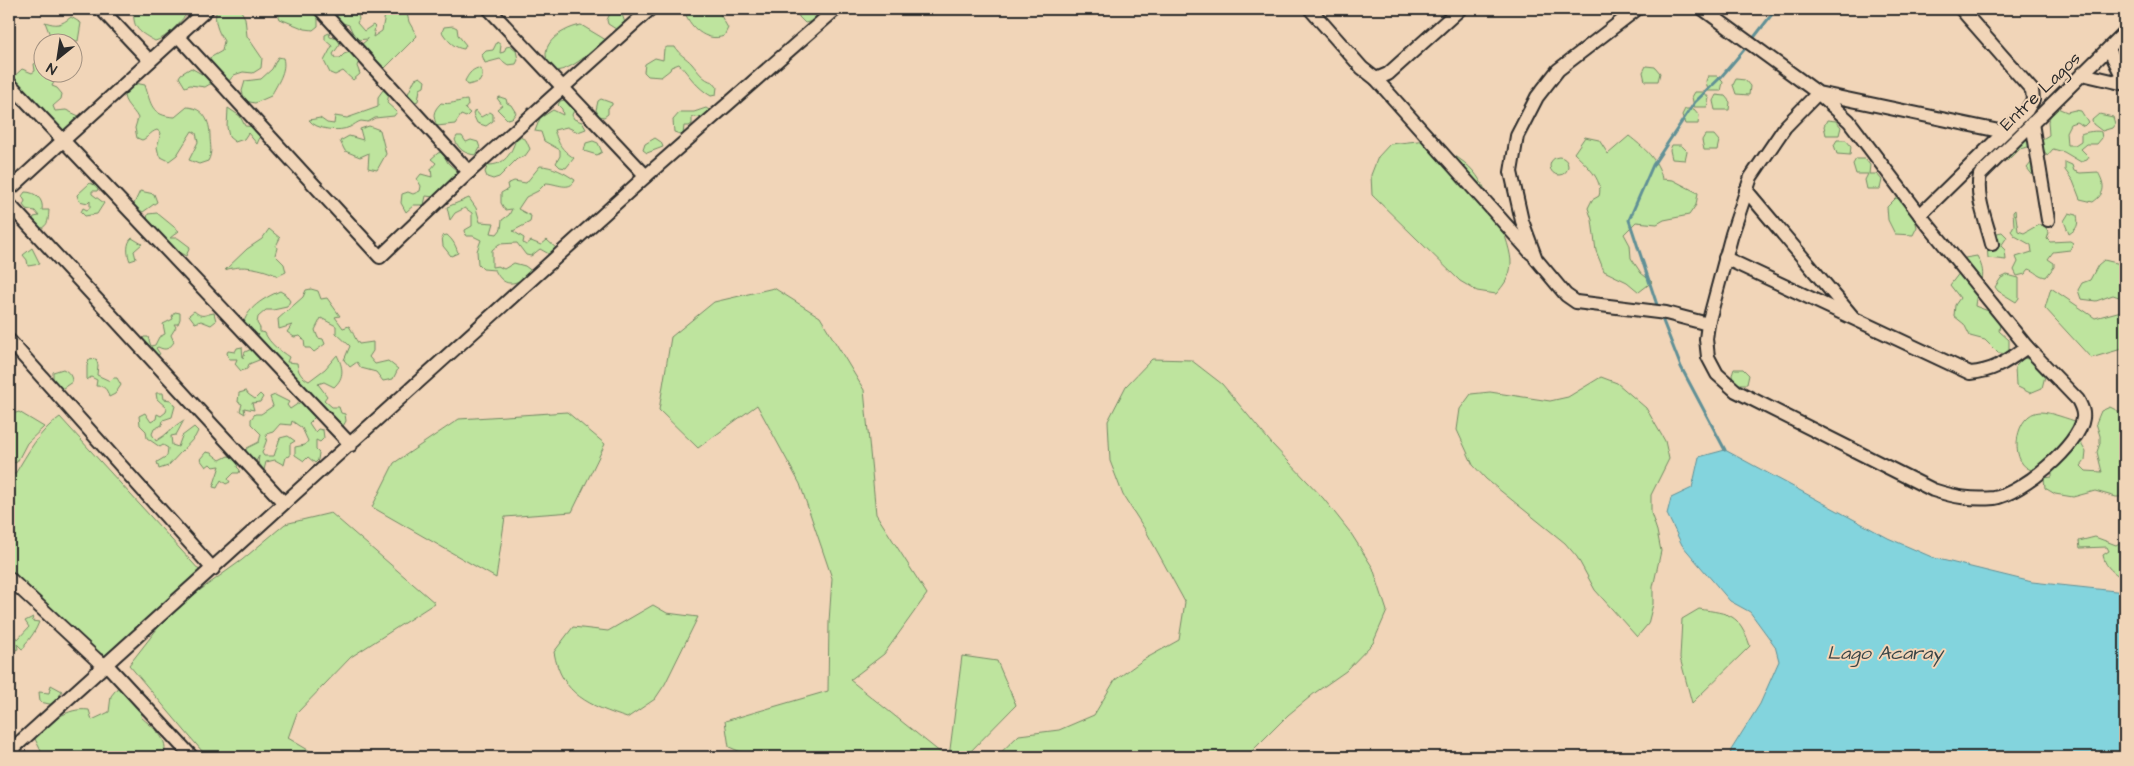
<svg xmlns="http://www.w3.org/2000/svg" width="2134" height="766" viewBox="0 0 2134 766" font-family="'Architects Daughter',sans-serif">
<rect width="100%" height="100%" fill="#f1d5b8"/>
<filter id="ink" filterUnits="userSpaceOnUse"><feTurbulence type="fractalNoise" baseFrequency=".02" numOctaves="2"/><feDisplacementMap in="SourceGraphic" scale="10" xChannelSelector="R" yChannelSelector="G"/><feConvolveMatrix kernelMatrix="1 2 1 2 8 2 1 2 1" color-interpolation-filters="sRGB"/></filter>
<g filter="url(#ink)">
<!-- green -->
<g fill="#bee49e" stroke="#748864">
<path d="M138,9H188L189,12C179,22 168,38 155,41C141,33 132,29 134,11Z"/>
<path d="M217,9H240L245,18L247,36L262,58L261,68L253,73L243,72L234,75L228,82L220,86L210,84L205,87L190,85L185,87L179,77L181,74L191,68L207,77L206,60L222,51L224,41C218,32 213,20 217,9Z"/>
<polygon points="276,9 311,9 318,15 318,26 313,30 305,29 280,19"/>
<polygon points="343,9 353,9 357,11 359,19 357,23 364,31 373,25 375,27 373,37 382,31 386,9 406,9 409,22 417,36 384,69 362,44 368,39 356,40 349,25 336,21 338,11"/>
<polygon points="610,9 627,9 625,14 622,14 625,23 619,31 608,24 607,20 611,11"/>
<path d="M684,9H717L728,28L724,36C706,43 688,26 684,9Z"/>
<polygon points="797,9 813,9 816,16 813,21 805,23 799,17"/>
<path d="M71,17L81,23L78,41H69L64,39L62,42H55L51,38L45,22C57,26 61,25 71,17Z"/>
<path d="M581,25L606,40C590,51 574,70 554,71C532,48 560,29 581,25Z"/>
<path d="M453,26L457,28L458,35L466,45L464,49C454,48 447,40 442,32L444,27Z"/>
<polygon points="329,33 330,37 338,39 340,44 333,54 335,58 340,58 344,54 350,52 359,61 357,66 360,74 353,80 343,71 335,75 330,73 324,61 332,46 325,40 325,35"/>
<polygon points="497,42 501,45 500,53 504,52 506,47 511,46 516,50 518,60 516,64 508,65 500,59 485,63 482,55 486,51 493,50"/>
<path d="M667,47H675C679,55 686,57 692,64C698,71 703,80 713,82L717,87L716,95L711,96C696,87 690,76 679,64L671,67L670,70L661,77L648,76L644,72L645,64L655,58L663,60L664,49Z"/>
<path d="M278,57L283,58C287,71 277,84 271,96L255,103L245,101L242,91L245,81L261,79L272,69Z"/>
<polygon points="42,60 42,72 63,73 64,77 60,81 52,76 49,78 54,82 52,86 57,88 62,94 61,99 53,106 55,111 66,110 81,117 76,129 68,127 64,132 56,129 9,81 22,69 32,73 35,71 34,64"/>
<polygon points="1646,66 1655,67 1660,73 1658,81 1645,81 1643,72"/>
<path d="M478,68L482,71V77L479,82L468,85L465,81C468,75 471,70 478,68Z"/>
<polygon points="1708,76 1717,76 1723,82 1721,91 1708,91 1706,81"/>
<polygon points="420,77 425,81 424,87 420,89 418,101 413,103 407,96 415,79"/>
<polygon points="1736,79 1745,80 1750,86 1749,95 1736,94 1733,85"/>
<path d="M135,83L145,85C151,104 151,116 175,117L187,107C204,108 210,122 210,136C210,145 213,152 208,161L199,164L189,160L198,142L196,133L192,131L177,155L169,161L159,156L157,147L161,133L157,130C150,132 148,138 142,140L137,138L135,128L138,118C133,108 123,104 124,92Z"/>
<path d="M383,90L389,94L387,103L397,112L394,116L375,118L368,122L361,121C357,122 354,125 350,127C340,132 316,130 309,120L320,118L327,123L334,124L335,116L347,118L378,107V97Z"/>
<polygon points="1695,92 1704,92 1709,98 1707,107 1694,107 1692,97"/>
<polygon points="1716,95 1725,96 1730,102 1729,110 1715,110 1713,101"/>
<polygon points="500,97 506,99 507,103 511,105 516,113 512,118 507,119 497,109 502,105 497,98"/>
<polygon points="601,99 612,103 612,105 608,108 608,114 604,117 599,116 596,110 598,101"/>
<path d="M467,100L468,105L465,109L470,113L466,117L461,115L455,124L437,126C433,116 432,112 441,103C450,105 457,101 467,100Z"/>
<path d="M565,100L574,110L572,115L574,119L582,122L586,129L578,132L567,127L554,130C559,143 559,148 574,158L566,168L560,167L556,163L560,156V150L544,141L541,132L535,131L540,118L553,110L563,115L562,109L558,105L560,101Z"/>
<path d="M2055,107L2067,112L2075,110L2081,111L2088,122L2084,126L2076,122L2070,124L2066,132L2067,145H2075L2081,141V134C2085,132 2098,130 2101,132L2102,138L2097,144H2087L2081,149L2089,157L2087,160L2081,162L2064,152L2053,149L2047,156L2039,141L2049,135L2048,121Z"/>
<polygon points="228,108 240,116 245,126 256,127 261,135 257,144 248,133 244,139 235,142 229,137 227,127"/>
<polygon points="706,108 711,111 709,118 692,117 692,124 689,126 684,126 683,135 674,132 673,120 680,112 694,112"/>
<polygon points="1685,109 1694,109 1699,115 1698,124 1685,124 1682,115"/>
<polygon points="475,110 481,117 490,112 493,114 493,121 486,126 477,123 473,114"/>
<polygon points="2099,114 2113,117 2115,124 2112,128 2102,131 2093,124 2092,120"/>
<polygon points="1827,120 1836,121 1841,127 1839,135 1826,135 1824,126"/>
<polygon points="369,126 380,130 386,154 377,170 368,168 369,153 360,157 345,151 340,141 349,136 363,140 360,129"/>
<polygon points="1705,135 1714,135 1719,141 1717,150 1704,150 1702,140"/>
<path d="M457,136H462L466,142L471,140L478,142L480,148L476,155C465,154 459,150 455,140Z"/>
<path d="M1629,136C1643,147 1659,160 1662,179L1673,180L1698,193L1696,205L1689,215L1664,220L1657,224L1636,222L1624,234L1630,245L1631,258L1641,273L1652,282L1639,292L1627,282L1604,271L1596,251L1592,220L1588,208L1592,200L1599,196C1604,179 1585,164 1574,153L1585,137L1599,140L1608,154Z"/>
<path d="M520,137L526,140L530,149L525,156L517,159L499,177L493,179L487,177L485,172L488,165C505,165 511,154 516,139Z"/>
<polygon points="655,138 661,142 663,147 647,153 643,150 645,144"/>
<polygon points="2031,138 2040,158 2032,168 2034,177 2027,168 2035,158 2033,152 2028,147 2019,149 2007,161 2005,157 2018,142"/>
<path d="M1427,140C1442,149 1463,158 1474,172C1487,187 1512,245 1511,264C1510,277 1504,285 1496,294L1477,291L1460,281L1372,195L1371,175L1378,157L1390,144Z"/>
<polygon points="1837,140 1846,140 1851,146 1850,155 1837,154 1834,145"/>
<polygon points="593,141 598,143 602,152 597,155 584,151 586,143"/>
<polygon points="1672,145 1681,145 1687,151 1685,160 1672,159 1670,150"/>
<polygon points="442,152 448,163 457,171 454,185 441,198 426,196 424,205 414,205 406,212 401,203 402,194 408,192 413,194 420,191 421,186 417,179 421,174 432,177 431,169 436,163 431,159 438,153"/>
<circle cx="1559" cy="166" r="9"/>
<polygon points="1856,159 1865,159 1870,165 1869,174 1877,174 1882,180 1880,189 1867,189 1865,180 1868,174 1856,174 1853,164"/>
<path d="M2065,162L2072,165L2074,171L2080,173L2098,172C2105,185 2106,193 2093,202L2080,199L2073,181L2065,170Z"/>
<path d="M540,166C552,166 565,173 575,180C570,192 556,183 546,183L538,191L526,197L518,209L531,216L530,222L513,231L524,238L523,243L526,245L531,241L541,245L547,240L557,249L549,254L540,249L531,256L526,255L517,243L499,244L492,250V267L498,266L504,269L514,263L525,266L533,272C519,283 505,291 495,270L483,269L478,264L477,251L481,240L473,236H466L465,230L472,226V213L465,208L455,213L450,220L447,207L469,198L476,208L480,222L494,223L491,233L497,234L501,229L502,220L509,215L512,209L505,210L501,203V193L508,189L507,184L514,181L526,183Z"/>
<polygon points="90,183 99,187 97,191 92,191 92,194 104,203 97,214 85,216 81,212 83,208 87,210 90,208 90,201 88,203 79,201 77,195"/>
<polygon points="140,191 154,194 157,202 143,212 133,206"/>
<path d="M25,192C36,192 44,200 42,210H49C48,221 49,226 37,230L32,221L34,217L39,216L35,211L26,209L23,205L25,201L22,196Z"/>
<polygon points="1896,198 1904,200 1914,215 1917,227 1913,235 1895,234 1888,220 1887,207"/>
<path d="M2015,210L2018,231L2024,233L2038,225L2045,226L2049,233L2047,239L2050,242L2070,241L2073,243L2070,250L2053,252L2048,259L2054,263V267L2046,277C2038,276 2036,271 2029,269L2025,274L2017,276L2014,270L2018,262L2016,257L2032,252L2031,245L2015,236L2011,231L2014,225L2013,212Z"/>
<polygon points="157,213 179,231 170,238 178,238 190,247 186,256 174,250 147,219 148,214"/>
<path d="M2069,213L2077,215C2079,225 2077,229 2069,234L2064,221Z"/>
<path d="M269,229L280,238L276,246L277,248L275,255L284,264L286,272L278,276C262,268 241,264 225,270L247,249L262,239Z"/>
<polygon points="2002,232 2007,237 2001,246 2005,250 2006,260 1988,258 1987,245 1997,233"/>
<path d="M447,235C453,240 456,246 458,253L451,256L443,246L442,236Z"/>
<path d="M132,238L142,244L134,251L136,259L130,261C127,254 126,243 132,238Z"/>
<polygon points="32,248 40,264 28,266 27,260 23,255"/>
<path d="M1977,256C1990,280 1977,283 1975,306L1991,312L2000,324L1999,331L2009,340V354L1998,353L1985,340L1970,336L1964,324L1954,316L1955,305L1960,298L1950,285L1960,272L1965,258Z"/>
<polygon points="2104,260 2125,265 2125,299 2113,295 2096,301 2081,299 2078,290 2082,283 2090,280 2098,265"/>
<polygon points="2007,275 2019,278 2019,298 2016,302 1998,291 1995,287 2001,278"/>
<polygon points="774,288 820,317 864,390 876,514 927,594 884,654 850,680 946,757 753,757 729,747 725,721 828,691 829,622 832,578 800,484 757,405 698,448 659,410 671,337 714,302"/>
<polygon points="2051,288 2095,318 2125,310 2125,348 2091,358 2045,308"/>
<path d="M311,289L318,291L321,299L327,298L340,316L335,317L343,328L349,326C353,331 354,338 359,344L373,342V351L369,357L375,364L388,361L398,369L393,379L383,381L376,372L361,368L357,362L350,367L344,360L350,346L336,333V326L321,318L315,330L318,338L323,339L325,344L314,352L310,348H305L304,340L300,336L294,337L287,332L292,325L279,329L278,319L303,297L306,290Z"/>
<path d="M280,291L285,294L290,301L287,307L273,310H266L258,317L257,323L260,328V332L265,333C270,344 279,350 289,357L287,362L297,363C298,372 301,377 309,381L325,369L337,355C343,367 345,377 334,387L324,382L318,384L327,396L324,400L332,407H339L341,413L345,414L346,421L342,428L243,326C246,308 264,298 280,291Z"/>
<path d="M194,311C203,319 205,314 214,313L216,321L211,325L201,321L195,323L189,315Z"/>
<path d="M175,312L180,313V319L178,324H174L176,327L171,335L174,342C169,349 166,351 158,347L156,348L160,354L154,357L140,342L144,337H148L151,346L155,345L159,337L165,334L163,324L173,319L172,316Z"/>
<polygon points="242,347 243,358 245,352 256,347 261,356 259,360 249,364 247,369 241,371 235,364 237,359 229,359 227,353 228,351 235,352 237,348"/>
<polygon points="2024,358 2032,360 2045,376 2042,388 2030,393 2016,386 2015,367"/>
<path d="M96,359L98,365L97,375L110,381L113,378H117L121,385L115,394L109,397C107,389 105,386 96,386L97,380L91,377L87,380V366L89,360Z"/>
<polygon points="1152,359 1191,360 1222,384 1272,444 1323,498 1350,532 1373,568 1387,611 1373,643 1346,671 1316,692 1288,715 1246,757 996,757 1019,735 1059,730 1094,715 1115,680 1143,660 1179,640 1185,602 1146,531 1123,495 1110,461 1108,421 1126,386"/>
<path d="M63,369C69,372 72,376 72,382L60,390L53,381V372Z"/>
<polygon points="1734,369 1743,369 1749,375 1747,384 1734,384 1732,375"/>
<polygon points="1601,377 1617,383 1646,408 1665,441 1669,459 1651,495 1651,513 1657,531 1661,551 1653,587 1653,604 1648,624 1637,637 1595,590 1577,557 1565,543 1486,479 1473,465 1457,430 1460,409 1471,394 1490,392 1550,401 1568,397"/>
<polygon points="246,391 248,394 255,399 260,394 263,397 260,402 252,403 254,410 244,408 245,414 240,411 242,404 238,402 239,393"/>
<path d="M156,393H163L164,399L171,400L175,406L172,417L163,420L162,425L154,429L152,434L156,441C167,435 173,426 184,420L176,435L171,436L172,445L178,447L182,436L194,427L198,431L195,437L168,466L159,469L157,462L167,456L168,448L163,445L160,447L147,438L146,431L140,425L139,416L145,413L151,422L156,419L157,414L161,416L166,412L167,408L157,399Z"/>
<polygon points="275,395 289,402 287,405 290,409 302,401 316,416 309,423 315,432 318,429 323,430 324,438 320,442 316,440 316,450 319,453 318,460 315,463 308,457 304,461 295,455 295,447 305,445 308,441 302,428 292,421 291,425 280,424 273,432 266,434 267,439 262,453 264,456 274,456 280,438 288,436 295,441 290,444 290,456 286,457 284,465 275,460 266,462 264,470 258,462 259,456 255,463 239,450 242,446 246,450 247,448 259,442 261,434 251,424 251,419 255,414 261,414 273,406 270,397"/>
<path d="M2110,407L2120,412L2125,417V497H2116L2095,491L2073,497L2055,494L2045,488L2044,478L2052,477V471C2046,470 2034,472 2029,469C2009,460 2015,413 2040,412C2050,412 2068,419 2078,422L2080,442L2086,452L2085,461L2081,466L2086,471L2102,472L2097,452L2100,443V436L2096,423L2101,411Z"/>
<polygon points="19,412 44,427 27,443 17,462 9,464 9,415"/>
<polygon points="567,412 605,444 572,512 505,517 496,578 372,507 394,463 459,419"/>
<path d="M60,417L201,572L96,668L9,570V474H15C28,453 39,431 60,417Z"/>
<polygon points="206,452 211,453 220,460 228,456 233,457 238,464 237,467 240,470 239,473 234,473 228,479 230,482 226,484 221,480 217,488 213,487 220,466 213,467 210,464 206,467 200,459"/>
<polygon points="331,513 435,603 351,657 297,713 288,738 320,757 207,757 129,665 171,611 242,560 285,524"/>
<path d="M2095,537L2116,545L2125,540V572L2119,576C2110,570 2105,565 2103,555L2109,551L2107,547L2080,548L2079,541Z"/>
<path d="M653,605L667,613L698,617L665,684L655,699L627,718C591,706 561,695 554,652L573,627L608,631Z"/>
<path d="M1699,609C1730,614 1739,613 1750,646L1692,703L1680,658L1682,619Z"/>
<path d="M33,617L32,621L39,622C36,630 31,638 25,644V647L22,649L17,644L18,649L16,650L13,645L15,637L18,639L29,627L25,621Z"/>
<polygon points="962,656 997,661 1016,705 965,757 949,757"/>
<polygon points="51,685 62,691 54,705 40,702 39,692 49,693"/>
<path d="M119,686L147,704L141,717C153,728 171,739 163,757H40L42,753L34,737C51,722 66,707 89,710L92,720L109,712L111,696Z"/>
</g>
<!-- water -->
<polygon fill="#83d4dd" stroke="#609096" points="1725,450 1888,538 1934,558 2032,582 2125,592 2125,757 1730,757 1731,750 1760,704 1779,661 1775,646 1750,612 1730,601 1682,545 1667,514 1671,498 1692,488 1699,457"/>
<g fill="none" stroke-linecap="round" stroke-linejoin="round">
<!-- stream -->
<g stroke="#609096" stroke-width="3">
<polyline points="1752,40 1776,9"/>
<polyline points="1658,308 1629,220 1653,165 1695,102 1721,77 1748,45"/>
<polyline points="1661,316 1681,367 1725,450"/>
</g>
<!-- minor casing -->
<g stroke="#2b2b2b" stroke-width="16">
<g id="minor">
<polyline points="101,9 150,61"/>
<polyline points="320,9 469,172"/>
<polyline points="489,9 646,176"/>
<polyline points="1310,9 1362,68 1376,79 1531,253"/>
<polyline points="1637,9 1558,70 1537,97 1517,136 1511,172 1522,221 1536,259 1566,295 1576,302 1666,313 1708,324"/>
<path d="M1703,9L1818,93L1849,121L1920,215L2027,347L2078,400C2081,406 2084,411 2083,418C2080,445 2021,494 1994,498C1971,500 1955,497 1933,490L1736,391L1717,374L1708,357L1706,339L1708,324L1732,234L1751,177L1785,127L1818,93L2004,132"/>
<polyline points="178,36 380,257 469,172 650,9"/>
<polyline points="2109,49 2125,82"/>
<polyline points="2082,74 2125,84"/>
<polyline points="1376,79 1388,74 1460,9"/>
<polyline points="9,83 351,445"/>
<polyline points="2032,123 2048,220"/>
<polyline points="9,190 207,9"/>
<polyline points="1746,190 1852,316"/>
<polyline points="9,204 284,503"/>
<polyline points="1920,215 2027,110 2033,100 2032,90 1961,9"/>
<path d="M1992,244C1987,223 1975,197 1980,175L2125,32"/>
<path d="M1725,258L1970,373C1995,371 2007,361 2027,347"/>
<polyline points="9,340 213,569"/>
<polyline points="9,578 97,660 107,665 192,757"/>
<polyline points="9,752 646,176 836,9"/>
</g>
</g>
<!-- minor -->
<use href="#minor" stroke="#f1d5b8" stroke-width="12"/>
</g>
</g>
<g text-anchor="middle" stroke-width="4" stroke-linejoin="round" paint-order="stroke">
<!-- street labels -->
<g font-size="18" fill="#2b2b2b" stroke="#f1d5b8">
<text transform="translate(2040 91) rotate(-44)" y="6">Entre Lagos</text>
</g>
<!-- water labels -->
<g font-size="19" font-style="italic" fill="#384446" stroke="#f1d5b8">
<text x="1885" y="659">Lago Acaray</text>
</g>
</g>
<!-- margin -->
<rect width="2134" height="766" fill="none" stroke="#f1d5b8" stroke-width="30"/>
<rect x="15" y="15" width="2104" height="736" fill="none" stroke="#2b2b2b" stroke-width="2" filter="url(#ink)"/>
<!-- north arrow -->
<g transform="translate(58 58) rotate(210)"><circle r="24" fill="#f1d5b8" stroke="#a29180"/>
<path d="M0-4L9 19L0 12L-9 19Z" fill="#2b2b2b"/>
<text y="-8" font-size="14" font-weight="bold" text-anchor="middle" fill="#2b2b2b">N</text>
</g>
</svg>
